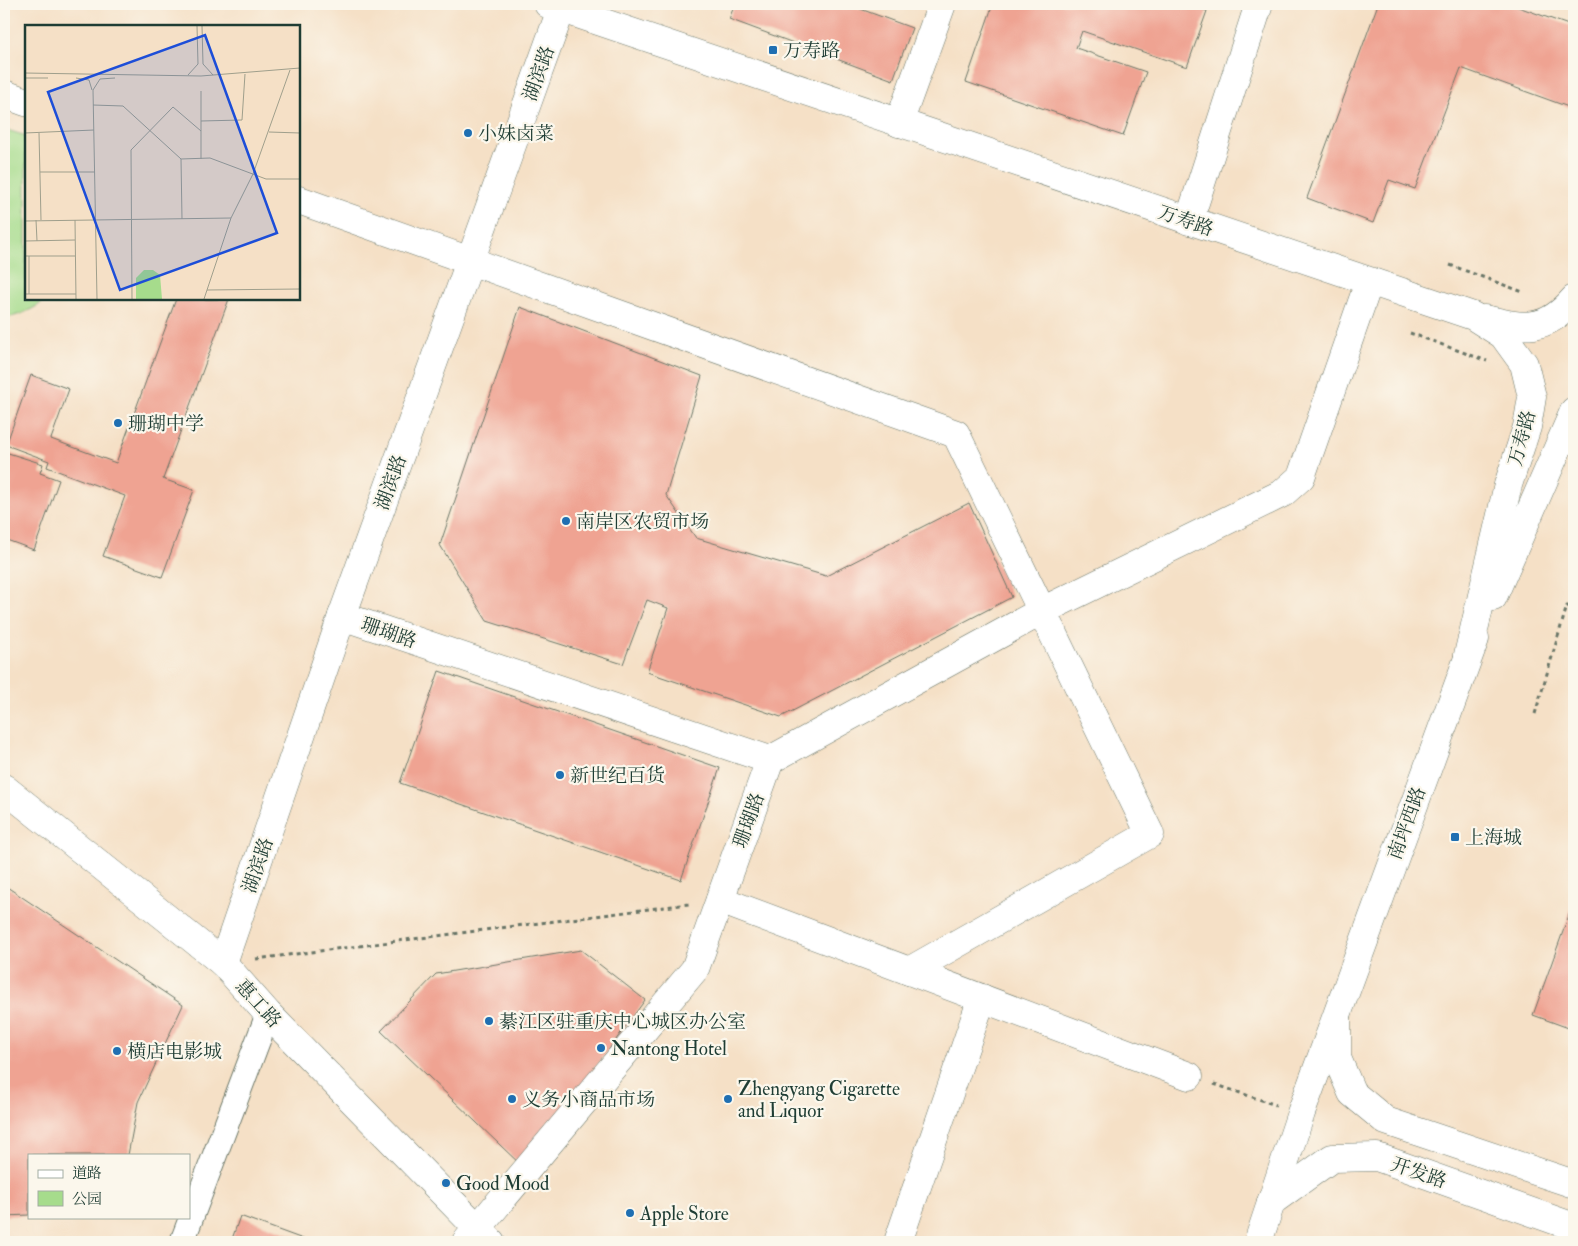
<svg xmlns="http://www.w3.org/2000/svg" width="1578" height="1246" viewBox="0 0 1578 1246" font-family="'IM FELL Double Pica','Noto Serif SC',serif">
<rect width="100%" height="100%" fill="#fbf7ec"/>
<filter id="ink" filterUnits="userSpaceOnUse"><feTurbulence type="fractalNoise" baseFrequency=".02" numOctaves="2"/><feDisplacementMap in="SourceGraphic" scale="10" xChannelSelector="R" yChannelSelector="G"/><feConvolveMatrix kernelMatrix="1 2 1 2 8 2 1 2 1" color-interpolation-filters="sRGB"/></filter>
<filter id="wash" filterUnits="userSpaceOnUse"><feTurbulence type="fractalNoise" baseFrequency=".0096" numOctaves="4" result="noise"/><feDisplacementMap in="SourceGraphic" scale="20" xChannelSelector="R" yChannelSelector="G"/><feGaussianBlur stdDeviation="1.12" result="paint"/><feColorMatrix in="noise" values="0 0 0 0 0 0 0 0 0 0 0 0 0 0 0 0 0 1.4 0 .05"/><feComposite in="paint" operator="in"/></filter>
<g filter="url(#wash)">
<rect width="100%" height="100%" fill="#f5e0c6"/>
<!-- green -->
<path fill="#a6dc8c" stroke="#628c60" d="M4,129L26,136V299H46C37,308 17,317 4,318Z"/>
<g id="blocks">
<!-- building -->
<g fill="#efa392">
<polygon points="735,4 847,4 912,28 893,80 729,19"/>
<polygon points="993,4 1187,4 1207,11 1187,67 1082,31 1076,48 1146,72 1123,136 966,82"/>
<polygon points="1378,4 1408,4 1418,7 1419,4 1510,4 1574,27 1574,109 1461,68 1415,189 1389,180 1373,223 1307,198"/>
<polygon points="176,299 229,299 163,479 194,490 162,577 103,556 125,496 47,467 49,461 6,445 31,375 69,389 51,439 116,463"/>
<polygon points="520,307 702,376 666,495 696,538 826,576 969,503 1012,597 781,717 647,672 668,608 647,600 623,664 487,621 440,545"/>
<polygon points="5,452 43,464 40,473 59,480 34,550 4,539"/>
<polygon points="439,671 720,768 681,880 400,783"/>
<polygon points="4,885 183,1005 138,1102 128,1155 29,1155 29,1215 4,1216"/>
<polygon points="1574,901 1574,1030 1533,1015"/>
<polygon points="581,950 645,1000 523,1167 381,1031 436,974"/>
<polygon points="240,1216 311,1242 231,1242"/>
</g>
</g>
</g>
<g filter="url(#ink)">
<use href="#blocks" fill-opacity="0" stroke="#6a7667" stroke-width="1"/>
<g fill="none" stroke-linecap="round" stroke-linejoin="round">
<!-- pedestrian casing -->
<g stroke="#6a7667" stroke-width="26">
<polyline id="pedestrian" points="182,1242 268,1014"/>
</g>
<!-- minor casing -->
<g stroke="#6a7667" stroke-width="29">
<g id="minor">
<polyline points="4,94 26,102"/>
<polyline points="899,123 942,4"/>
<polyline points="299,200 956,434 1150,834 909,971"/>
<polyline points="1189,221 1259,4"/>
<polyline points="342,616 770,760 695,969 466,1242"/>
<polyline points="770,760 1042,611 1283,493 1301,477 1369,282"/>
<polyline points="4,788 223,963 268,1014 491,1242"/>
<polyline points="720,900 1189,1076"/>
<polyline points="223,963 342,616 563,4"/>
<polyline points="898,1242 982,998"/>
</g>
</g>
<!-- tertiary casing -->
<g stroke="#6a7667" stroke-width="29">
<g id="tertiary">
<polyline points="1337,1018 1337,1058 1352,1093 1386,1121 1574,1184"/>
<polyline points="1271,1202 1332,1158 1377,1157 1574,1227"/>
</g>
</g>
<!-- primary casing -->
<g stroke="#6a7667" stroke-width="29">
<g id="primary">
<polyline points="548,4 1473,316 1503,335 1524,364 1532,397 1527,427 1508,485 1468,655"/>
<path d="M1484,319C1524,328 1545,333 1574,299"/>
<polyline points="1493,597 1574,411"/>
<polyline points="1258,1242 1301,1113 1475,639"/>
</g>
</g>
<!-- path -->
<g stroke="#6a7667" stroke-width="3" stroke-dasharray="4 4" stroke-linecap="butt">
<polyline points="1450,265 1523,292"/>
<polyline points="1410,333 1487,361"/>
<polyline points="1535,714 1567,606 1574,607"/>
<polyline points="256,959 689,904"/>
<polyline points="1214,1084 1276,1105"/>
</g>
<!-- pedestrian -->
<use href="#pedestrian" stroke="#fff" stroke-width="24"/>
<!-- minor -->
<use href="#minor" stroke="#fff" stroke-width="28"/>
<!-- tertiary -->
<use href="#tertiary" stroke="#fff" stroke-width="28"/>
<!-- primary -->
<use href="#primary" stroke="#fff" stroke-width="28"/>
</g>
</g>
<!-- markers -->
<g fill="#1f6fb2" stroke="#fbf7ec" stroke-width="2">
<rect x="768" y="45" width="10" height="10" rx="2.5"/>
<circle cx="468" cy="133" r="5"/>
<circle cx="118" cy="423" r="5"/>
<circle cx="566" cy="521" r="5"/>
<circle cx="560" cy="775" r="5"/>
<rect x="1450" y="832" width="10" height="10" rx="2.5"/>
<circle cx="489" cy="1021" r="5"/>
<circle cx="601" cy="1048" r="5"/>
<circle cx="117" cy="1051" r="5"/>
<circle cx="512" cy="1099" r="5"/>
<circle cx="728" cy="1099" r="5"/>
<circle cx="446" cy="1183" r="5"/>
<circle cx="630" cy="1213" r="5"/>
</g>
<g text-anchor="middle" stroke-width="4.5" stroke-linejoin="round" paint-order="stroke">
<!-- poi labels -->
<g font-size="19" fill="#1f3d34" stroke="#fbf7ec" text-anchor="start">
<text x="783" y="57">万寿路</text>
<text x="478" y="140">小妹卤菜</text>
<text x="128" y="430">珊瑚中学</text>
<text x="576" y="528">南岸区农贸市场</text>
<text x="570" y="782">新世纪百货</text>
<text x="1465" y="844">上海城</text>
<text x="499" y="1028">綦江区驻重庆中心城区办公室</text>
<text x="611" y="1055">Nantong Hotel</text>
<text x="127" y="1058">横店电影城</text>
<text x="738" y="1095">Zhengyang Cigarette<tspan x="738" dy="22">and Liquor</tspan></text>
<text x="522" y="1106">义务小商品市场</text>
<text x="456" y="1190">Good Mood</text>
<text x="640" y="1220">Apple Store</text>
</g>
<!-- street labels -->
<g font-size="19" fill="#1f3d34" stroke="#fbf7ec">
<text transform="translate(538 73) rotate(-70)" y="7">湖滨路</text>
<text transform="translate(1186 220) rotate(19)" y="7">万寿路</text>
<text transform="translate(1521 438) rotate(-75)" y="7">万寿路</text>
<text transform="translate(390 482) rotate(-70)" y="7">湖滨路</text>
<text transform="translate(389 632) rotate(19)" y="7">珊瑚路</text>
<text transform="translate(748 820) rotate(-70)" y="7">珊瑚路</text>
<text transform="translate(1406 823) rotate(-70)" y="7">南坪西路</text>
<text transform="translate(257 865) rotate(-71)" y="7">湖滨路</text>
<text transform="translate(259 1003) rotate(48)" y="7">惠工路</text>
<text transform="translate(1419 1172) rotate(19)" y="7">开发路</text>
</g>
</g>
<!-- overview -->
<g transform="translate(25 25)">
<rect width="275" height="275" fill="#f5e0c6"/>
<path d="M119,245H128L135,250L137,274H111V253Z" fill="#a6dc8c"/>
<path fill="none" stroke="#9f9f8c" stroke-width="1" d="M177,1L178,39L188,50M0,48L176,51L275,43M163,50L173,39L172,1M0,53H23M51,53L64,55L67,65M68,80L98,81L156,134M176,96L217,95L220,49M244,107L275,108M0,108L69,105M14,108L16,195M176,134V66M15,147H70M157,194L156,134L185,133L241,154H275M11,195L12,216M50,195L51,274M0,196L206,193M0,216L50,215M0,231H50M4,231V269M182,265L275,264M0,269H51M72,274L68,65L75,54L90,53M107,274L106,125L148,82L176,106M179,274L206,193L228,149L265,45"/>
<path fill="#1d4ed8" fill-opacity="0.15" stroke="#1d4ed8" stroke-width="2.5" d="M180,10L252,208L95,265L23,67Z"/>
<rect width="275" height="275" fill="none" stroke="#1f3d34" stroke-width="2.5"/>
</g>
<!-- margin -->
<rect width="1578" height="1246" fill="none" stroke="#fbf7ec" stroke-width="20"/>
<!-- legend -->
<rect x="28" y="1154" width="162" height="65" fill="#fbf7ec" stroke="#a3ada2"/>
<rect x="38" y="1170" width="25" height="8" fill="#ffffff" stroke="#a3ada2"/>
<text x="72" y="1178" font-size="15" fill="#1f3d34">道路</text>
<rect x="38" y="1191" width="25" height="15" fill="#a6dc8c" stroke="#a3ada2"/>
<text x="72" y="1204" font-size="15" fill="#1f3d34">公园</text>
</svg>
